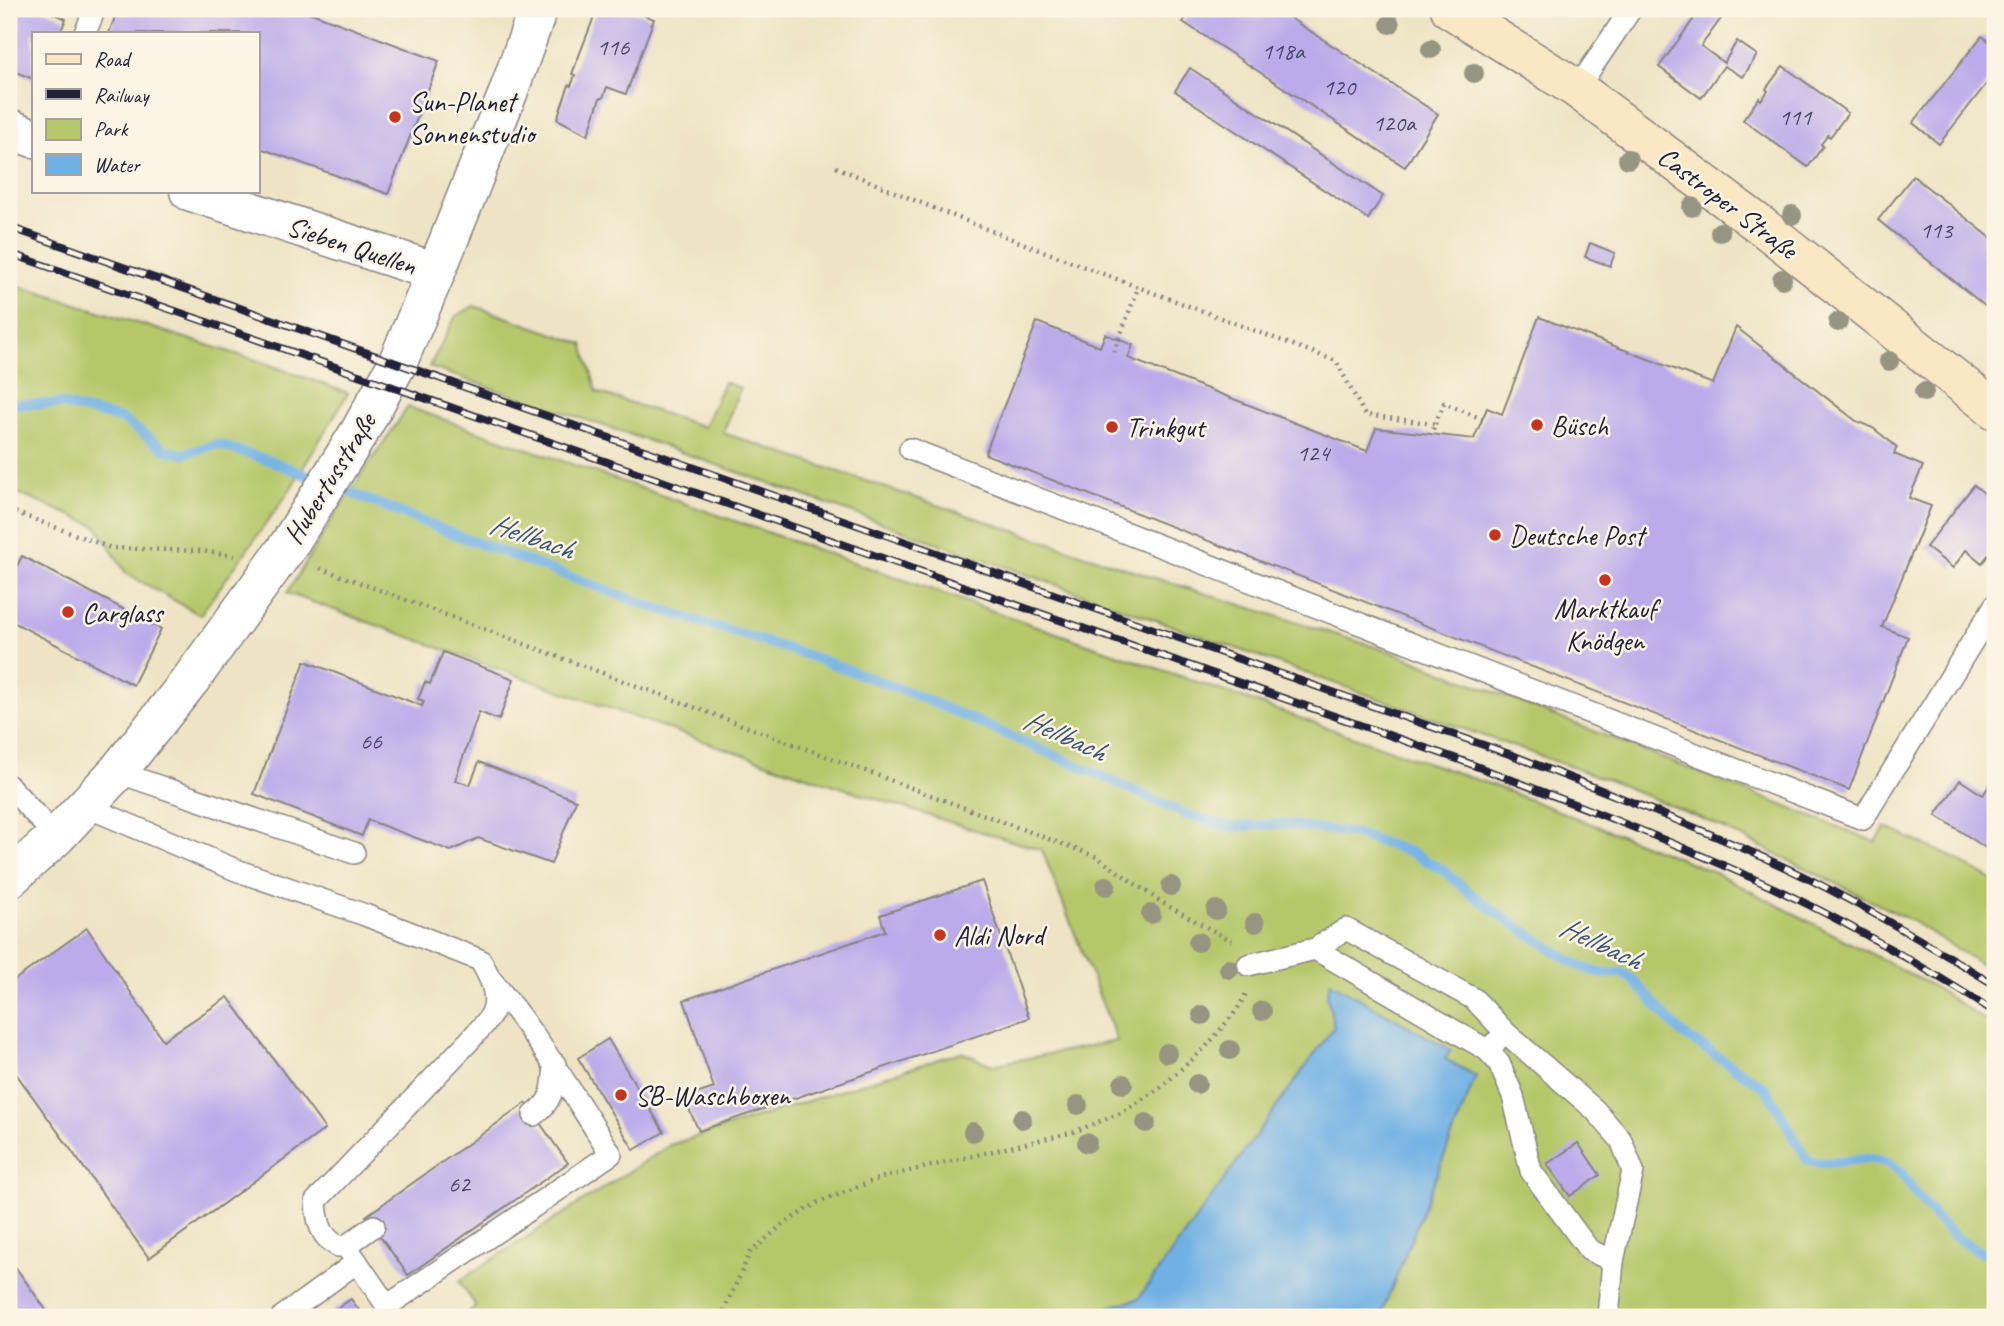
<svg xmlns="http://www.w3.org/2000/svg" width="2004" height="1326" viewBox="0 0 2004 1326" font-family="Caveat,sans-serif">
<rect width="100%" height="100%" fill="#fcf5e5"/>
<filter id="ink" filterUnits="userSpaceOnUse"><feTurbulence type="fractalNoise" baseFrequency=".0143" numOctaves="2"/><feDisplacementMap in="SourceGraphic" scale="14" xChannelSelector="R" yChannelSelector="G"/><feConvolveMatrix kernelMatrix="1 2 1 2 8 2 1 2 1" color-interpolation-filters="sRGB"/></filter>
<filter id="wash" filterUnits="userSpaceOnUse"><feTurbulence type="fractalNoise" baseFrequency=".00686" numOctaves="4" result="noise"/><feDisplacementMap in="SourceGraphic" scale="28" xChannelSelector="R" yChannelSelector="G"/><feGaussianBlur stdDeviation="1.57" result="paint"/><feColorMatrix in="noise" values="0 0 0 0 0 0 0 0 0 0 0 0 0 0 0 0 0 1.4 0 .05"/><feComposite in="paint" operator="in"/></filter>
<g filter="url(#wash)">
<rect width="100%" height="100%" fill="#eee4c5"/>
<!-- green -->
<g fill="#b6c76b" stroke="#6c7453" stroke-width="2">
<polygon points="9,283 262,362 348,393 288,493 200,615 126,573 97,526 9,490"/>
<polygon points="474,306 583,344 597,392 704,427 724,382 740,388 723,433 1149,576 1398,654 1876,842 1885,827 1954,858 1995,882 1995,973 1912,921 1835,883 1710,822 1611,781 655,443 429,367 456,316"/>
<path d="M408,407L1492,785L1712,871L1931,985L1995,1027V1317H463L476,1306L459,1281L670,1145L961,1052L992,1065L1117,1041L1042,850C787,775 538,683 287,593L339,508Z"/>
</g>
<!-- water -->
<polygon fill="#70b0e4" stroke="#496990" stroke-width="2" points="1330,982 1451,1050 1445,1059 1476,1076 1382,1313 1383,1317 1107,1317 1111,1306 1138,1299 1334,1027 1327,995"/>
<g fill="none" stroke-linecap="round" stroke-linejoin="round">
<!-- stream -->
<path stroke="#70b0e4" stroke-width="10" d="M9,404H60L122,419L166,450L183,454L217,444L271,461L461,537L650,606L807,655L906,691L1102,776L1187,815L1232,827L1285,824L1356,834L1410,852L1443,870L1475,897L1509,921L1577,965L1602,974L1622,973L1633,980L1681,1033L1766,1088L1807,1160C1833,1171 1871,1147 1896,1168C1904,1174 1910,1186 1916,1194C1936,1220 1961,1249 1995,1256"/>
</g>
<g id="blocks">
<!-- building -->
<g fill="#bbabea">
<polygon points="9,9 43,9 66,19 60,33 33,33 33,79 9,69"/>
<polygon points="118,9 301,9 439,61 388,194 257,147 257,33 109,33"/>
<polygon points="597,9 626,9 654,19 626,94 607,87 603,98 600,98 588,135 557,119 569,85 571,86 575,75 572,74"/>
<polygon points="1192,9 1276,9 1438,114 1405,167 1183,22"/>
<polygon points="1701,9 1728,9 1701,46 1724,63 1737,41 1757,55 1743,77 1724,66 1701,98 1659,67"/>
<polygon points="1982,36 1995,46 1995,73 1939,144 1913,123"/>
<polygon points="1783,66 1848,113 1830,137 1828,135 1821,144 1823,146 1808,167 1743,120 1759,98 1761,100 1768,91 1766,89"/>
<polygon points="1190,68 1383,196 1368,219 1175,91"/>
<polygon points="1913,176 1995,241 1995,314 1878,220"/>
<polygon points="1590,243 1615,253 1610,266 1585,257"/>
<polygon points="1539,317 1713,384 1736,327 1856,421 1873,428 1897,447 1894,454 1923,466 1909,498 1931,506 1882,627 1908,637 1849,790 985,454 1037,322 1100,347 1105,334 1133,345 1128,358 1367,451 1376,428 1474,439 1487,408 1502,414"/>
<polygon points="1974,485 1995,502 1995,547 1982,563 1966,550 1953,568 1926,547"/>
<polygon points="22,556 161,629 133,685 9,620 9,582"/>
<polygon points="443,652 514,679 499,720 479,712 455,780 470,785 479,762 576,800 551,864 478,838 451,851 368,820 362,836 254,794 305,661 422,706 424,701 418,699 425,682 430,684"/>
<polygon points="1995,777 1995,854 1936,815 1960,780 1983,795"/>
<polygon points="982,881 1029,1018 699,1131 684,1098 714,1088 684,1000 885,931 880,915"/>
<polygon points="87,928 163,1040 228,997 325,1129 149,1258 9,1064 9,984"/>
<polygon points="608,1039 664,1132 634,1150 578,1058"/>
<polygon points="526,1103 568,1163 408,1275 366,1216"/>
<polygon points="1578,1143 1600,1175 1570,1196 1547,1164"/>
<polygon points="9,1258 51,1317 9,1317"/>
<polygon points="351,1299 364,1317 325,1317"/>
</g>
</g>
</g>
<g filter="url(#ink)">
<use href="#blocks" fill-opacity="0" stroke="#888380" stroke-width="2"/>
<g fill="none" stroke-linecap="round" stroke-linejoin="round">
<!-- lane casing -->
<g stroke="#888380" stroke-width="24">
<g id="lane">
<polyline points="85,33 95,9"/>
<polyline points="1577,89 1631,9"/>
<polyline points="910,449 1863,819 1995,605"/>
<polyline points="117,772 354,853"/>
<polyline points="9,786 56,837"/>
<path d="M85,806L236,870L365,915L480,960C489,975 500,995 492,1013C488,1022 477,1031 471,1039L316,1201C317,1220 320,1237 338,1246H346L374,1226"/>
<polyline points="1315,949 1487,1050 1496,1042"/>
<polyline points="1248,965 1315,949 1346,929 1474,999 1506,1033 1595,1110 1621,1140 1633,1171 1613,1261 1608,1317"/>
<polyline points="1487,1050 1499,1063 1513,1096 1531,1171 1589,1250 1613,1261"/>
<path d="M534,1115C554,1100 553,1088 555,1064"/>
<path d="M346,1246L387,1306L611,1154C573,1094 537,1035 492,981"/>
<polyline points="282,1317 357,1262"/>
</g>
</g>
<!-- street casing -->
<g stroke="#888380" stroke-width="41">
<g id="street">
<polyline points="9,128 33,138"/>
<polyline points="189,191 436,272"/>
<polyline points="9,879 56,837 117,772 192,678 288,546 360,431 397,364 436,272 508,93 538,9"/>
</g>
</g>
<!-- secondary casing -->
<g stroke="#888380" stroke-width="41">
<polyline id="secondary" points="1450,9 1577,89 1763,227 1995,410"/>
</g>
<!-- path -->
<g stroke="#888380" stroke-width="4.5" stroke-dasharray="2 5" stroke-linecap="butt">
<path d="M836,167C1000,238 1169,298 1336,361L1365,415L1435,424L1431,435"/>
<polyline points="1114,352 1138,288"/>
<polyline points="1435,424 1444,403 1482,419"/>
<polyline points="9,510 111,548 202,551 235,556"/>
<polyline points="320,568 1097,857 1161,902 1232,941"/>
<polyline points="721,1317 750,1253 783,1224 817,1203 880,1178 1073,1132 1121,1113 1160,1088 1205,1048 1237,1010 1247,992"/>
</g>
<!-- lane -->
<use href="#lane" stroke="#fff" stroke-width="21"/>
<!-- street -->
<use href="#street" stroke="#fff" stroke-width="38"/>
<!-- secondary -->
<use href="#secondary" stroke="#fae7c3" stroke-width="38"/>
<!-- rail casing -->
<g stroke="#22223b" stroke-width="8">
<g id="rail">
<path d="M9,227L1512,755C1612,795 1714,832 1811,880C1874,912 1935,948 1995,985"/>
<path d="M9,253L1460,760C1575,804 1690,847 1801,901C1868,934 1932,972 1995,1012"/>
</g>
</g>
<!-- rail -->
<use href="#rail" stroke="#fcf5e5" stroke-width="5" stroke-dasharray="16" stroke-linecap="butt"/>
</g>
<!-- trees -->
<g fill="#969581">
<circle cx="1390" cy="24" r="10"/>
<circle cx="1431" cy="49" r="10"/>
<circle cx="1474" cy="73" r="10"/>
<circle cx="1628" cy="159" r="10"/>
<circle cx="1692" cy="207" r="10"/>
<circle cx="1792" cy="215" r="10"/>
<circle cx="1720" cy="232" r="10"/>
<circle cx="1782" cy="279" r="10"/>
<circle cx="1838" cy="322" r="10"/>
<circle cx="1889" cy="361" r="10"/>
<circle cx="1924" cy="392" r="10"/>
<circle cx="1106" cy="886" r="10"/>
<circle cx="1171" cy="886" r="10"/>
<circle cx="1216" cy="910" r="10"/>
<circle cx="1151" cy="914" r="10"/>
<circle cx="1255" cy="923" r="10"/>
<circle cx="1198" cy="942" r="10"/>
<circle cx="1229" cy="969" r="10"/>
<circle cx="1262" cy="1011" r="10"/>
<circle cx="1202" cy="1015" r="10"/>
<circle cx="1230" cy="1050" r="10"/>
<circle cx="1167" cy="1053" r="10"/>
<circle cx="1123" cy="1084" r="10"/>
<circle cx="1197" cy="1084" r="10"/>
<circle cx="1078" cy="1105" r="10"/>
<circle cx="1022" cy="1119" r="10"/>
<circle cx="1146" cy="1123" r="10"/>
<circle cx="973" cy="1132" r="10"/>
<circle cx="1087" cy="1143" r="10"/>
</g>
</g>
<!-- markers -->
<g fill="#c8321e" stroke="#fcf5e5" stroke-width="2.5">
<circle cx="395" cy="117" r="7"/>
<circle cx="1537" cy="425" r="7"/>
<circle cx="1112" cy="427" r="7"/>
<circle cx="1495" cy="535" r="7"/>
<circle cx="1605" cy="580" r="7"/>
<circle cx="68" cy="612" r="7"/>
<circle cx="940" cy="935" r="7"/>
<circle cx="621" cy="1095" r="7"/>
</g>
<g text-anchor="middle" stroke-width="5" stroke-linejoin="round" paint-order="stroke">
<!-- number labels -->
<g font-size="24" fill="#484467">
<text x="613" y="55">116</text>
<text x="1283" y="59">118a</text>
<text x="1339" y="95">120</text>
<text x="1795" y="125">111</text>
<text x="1394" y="131">120a</text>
<text x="1936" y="238">113</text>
<text x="1313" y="461">124</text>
<text x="371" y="749">66</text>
<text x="459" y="1192">62</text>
</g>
<!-- poi labels -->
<g font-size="28" fill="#22223b" stroke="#fcf5e5" text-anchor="start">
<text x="409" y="111">Sun-Planet<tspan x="409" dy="32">Sonnenstudio</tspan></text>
<text x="1551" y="435">Büsch</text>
<text x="1126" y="437">Trinkgut</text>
<text x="1509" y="545">Deutsche Post</text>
<text x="1605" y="618" text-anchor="middle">Marktkauf<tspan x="1605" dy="32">Knödgen</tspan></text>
<text x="82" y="622">Carglass</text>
<text x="954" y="945">Aldi Nord</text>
<text x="635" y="1105">SB-Waschboxen</text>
</g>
<!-- street labels -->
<g font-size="28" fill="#22223b" stroke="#fcf5e5">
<text transform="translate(1728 202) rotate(37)" y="10">Castroper Straße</text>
<text transform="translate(352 245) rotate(18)" y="10">Sieben Quellen</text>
<text transform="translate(329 478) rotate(-58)" y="10">Hubertusstraße</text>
</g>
<!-- water labels -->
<g font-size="30" font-style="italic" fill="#3d5476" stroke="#fcf5e5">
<text transform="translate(532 536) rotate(19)" y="10">Hellbach</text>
<text transform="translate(1065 735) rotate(24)" y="10">Hellbach</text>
<text transform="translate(1601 943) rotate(25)" y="10">Hellbach</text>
</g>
</g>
<!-- margin -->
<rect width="2004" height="1326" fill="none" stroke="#fcf5e5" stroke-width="35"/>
<!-- legend -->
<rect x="32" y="32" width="228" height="161" fill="#fcf5e5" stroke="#a5a1a1" stroke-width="2"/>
<rect x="46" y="54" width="35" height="10" fill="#fae7c3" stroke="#a5a1a1" stroke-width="2"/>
<text x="94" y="66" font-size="21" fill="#22223b">Road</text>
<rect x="46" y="89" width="35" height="10" fill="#22223b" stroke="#a5a1a1" stroke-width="2"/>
<text x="94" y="102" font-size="21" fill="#22223b">Railway</text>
<rect x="46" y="119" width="35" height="21" fill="#b6c76b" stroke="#a5a1a1" stroke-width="2"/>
<text x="94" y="136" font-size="21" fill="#22223b">Park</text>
<rect x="46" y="154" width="35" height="21" fill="#70b0e4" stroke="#a5a1a1" stroke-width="2"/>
<text x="94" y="172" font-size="21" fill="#22223b">Water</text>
</svg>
